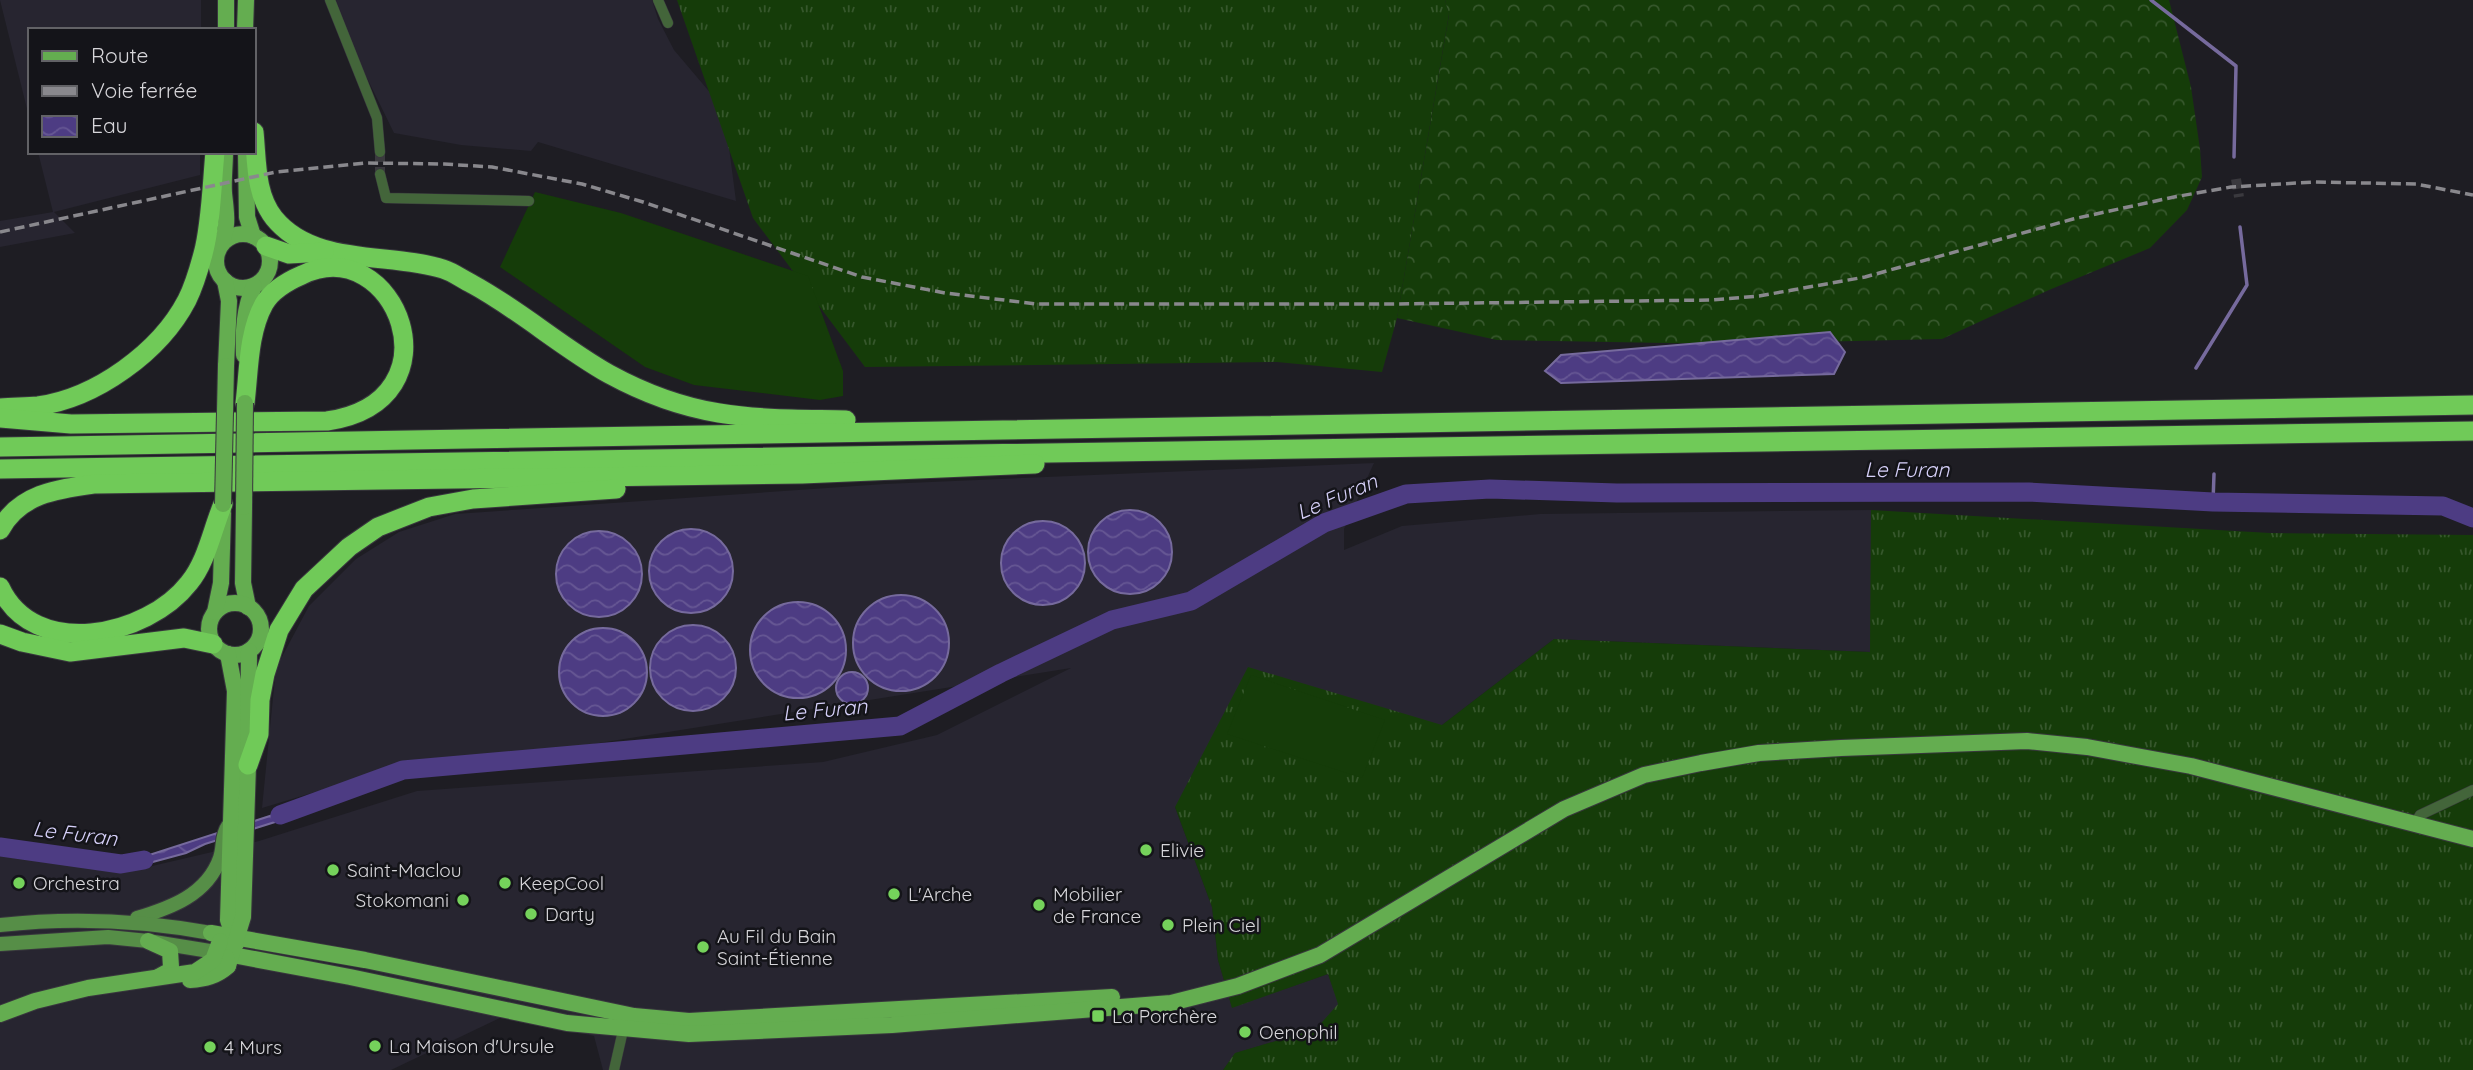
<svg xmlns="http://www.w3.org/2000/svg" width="2473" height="1070" viewBox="0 0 2473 1070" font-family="Quicksand,sans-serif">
<defs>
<pattern id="grass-tufts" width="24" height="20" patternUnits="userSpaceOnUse" patternTransform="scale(1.75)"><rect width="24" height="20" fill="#153c09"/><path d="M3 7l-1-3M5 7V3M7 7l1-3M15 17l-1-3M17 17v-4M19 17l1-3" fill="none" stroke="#36572c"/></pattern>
<pattern id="forest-crowns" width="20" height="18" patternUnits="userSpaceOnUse" patternTransform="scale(1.75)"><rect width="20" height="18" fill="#153c09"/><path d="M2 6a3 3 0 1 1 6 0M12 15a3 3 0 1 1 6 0" fill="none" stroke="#36572c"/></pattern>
<pattern id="water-waves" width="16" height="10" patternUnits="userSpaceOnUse" patternTransform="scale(1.75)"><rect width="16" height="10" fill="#4d3c83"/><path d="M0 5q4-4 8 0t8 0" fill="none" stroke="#665794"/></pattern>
</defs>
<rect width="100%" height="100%" fill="#1e1d23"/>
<!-- built -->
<g fill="#272530">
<polygon points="0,0 201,0 201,30 30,30 30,121"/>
<polygon points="336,0 652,0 658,19 674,50 724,109 736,201 538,142 531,151 461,145 394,133 366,76"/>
<polygon points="38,152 200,152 200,175 54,212 75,233 0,247 0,221 53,212"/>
<polygon points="1374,463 1344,529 1344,550 1402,526 1540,514 1871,510 1871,652 1554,639 1442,725 1175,807 1212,907 1218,960 1232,1007 1328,974 1339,1004 1317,1029 1236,1053 1223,1070 603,1070 594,1036 504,1016 391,1070 0,1070 0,854 135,870 259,841 417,791 823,762 937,735 1071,668 574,747 405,765 262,808 276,668 309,606 356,559 399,532 455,514 885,484"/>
</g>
<!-- grass -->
<g fill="url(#grass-tufts)">
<polygon points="677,0 1445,0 1449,14 1397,318 1382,372 1277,362 865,367 753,218"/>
<polygon points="1871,510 2270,533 2473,535 2473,1070 1223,1070 1235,1053 1316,1029 1338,1004 1328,974 1232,1008 1218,960 1212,907 1175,807 1248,667 1442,725 1554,639 1870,652"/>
</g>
<!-- forest -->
<polygon fill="url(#forest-crowns)" points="1445,0 2169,0 2191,87 2200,149 2202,177 2187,210 2150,248 2049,290 1942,339 1724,344 1497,340 1397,318 1449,15"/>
<!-- garden -->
<g fill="#153c09">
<polygon points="535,192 621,213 808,276 843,371 843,396 820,400 694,385 645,367 500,267"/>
<polygon points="1251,675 1385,720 1362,778 1227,734"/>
</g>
<!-- water -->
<g fill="url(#water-waves)" stroke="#766a9d" stroke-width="2">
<polygon points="1830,332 1845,352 1834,374 1561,383 1545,371 1561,355"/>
<circle cx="1130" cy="552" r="42"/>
<circle cx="1043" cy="563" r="42"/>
<circle cx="691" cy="571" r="42"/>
<circle cx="599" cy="574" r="43"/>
<circle cx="901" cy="643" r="48"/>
<circle cx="798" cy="650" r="48"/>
<circle cx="693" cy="668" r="43"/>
<circle cx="603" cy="672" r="44"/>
<circle cx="852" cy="688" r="16"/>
<polygon points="304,805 310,811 205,844 186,853 138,866 121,867 120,861 140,858"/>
</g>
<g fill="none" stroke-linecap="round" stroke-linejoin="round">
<!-- stream -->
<g stroke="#766a9d" stroke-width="3.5">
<polyline points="2151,0 2236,66 2234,157"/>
<polyline points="2196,368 2247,285 2240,227"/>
<polyline points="2213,502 2214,474"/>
</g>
<!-- river -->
<g stroke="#4d3c83" stroke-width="19">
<polyline points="280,815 403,770 900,726 1001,673 1112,620 1191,601 1324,523 1406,494 1490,489 1617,493 2029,492 2213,502 2443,506 2473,518"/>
<polyline points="0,847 121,864 144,860"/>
</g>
<!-- minor-tunnel -->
<g stroke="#3a393e" stroke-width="10" stroke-dasharray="10 5" stroke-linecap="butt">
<polyline points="380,152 380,174"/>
<polyline points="2236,179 2239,197"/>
</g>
<!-- minor casing -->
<g stroke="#38373d" stroke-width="11">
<g id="minor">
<polyline points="330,0 377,118 380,152"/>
<polyline points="658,0 668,23"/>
<polyline points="380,174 386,198 529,201"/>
<polyline points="2415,824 2420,815 2473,790"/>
<polyline points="614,1070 624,1026"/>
</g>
</g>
<!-- secondary casing -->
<g stroke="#38373d" stroke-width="16">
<g id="secondary">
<path d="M137,918C170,908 207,895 220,858C224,847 221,836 228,826"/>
<path d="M0,925C72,917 140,920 211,933"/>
<polyline points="0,944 108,937 148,941 222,953"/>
</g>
</g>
<!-- primary casing -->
<g stroke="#38373d" stroke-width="18">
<g id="primary">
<polyline points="226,0 226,30"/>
<polyline points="245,30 246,0"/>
<polyline points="246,152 247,217 253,236"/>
<circle cx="243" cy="261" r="27"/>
<path d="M221,244C229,226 226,212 224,193C223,180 225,166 225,152"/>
<polyline points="225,281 229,301 226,366"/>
<path d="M244,355C243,331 244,309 254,286"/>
<polyline points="244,507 243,583 248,607"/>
<circle cx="235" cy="629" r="26"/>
<polyline points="215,612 221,583 223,513"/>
<polyline points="228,654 235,691 228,920 236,944"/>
<polyline points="211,933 365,960 634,1016 689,1021 1112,997"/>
<polyline points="148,941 170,951 171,967 169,971 158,977"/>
<polyline points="222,953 350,977 567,1023 689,1034 892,1025 1171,1003 1238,986 1320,955 1564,809 1644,775 1701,763 1759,753 1841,748 2027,741 2087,747 2191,766 2473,839"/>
<polyline points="228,966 243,917 248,765 249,651"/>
<path d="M190,980C205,979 217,976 228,966L226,957"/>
<polyline points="0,1014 35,1001 88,988 195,972 213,960 220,941"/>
</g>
</g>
<!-- motorway casing -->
<g stroke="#38373d" stroke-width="21">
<g id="motorway">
<path d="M254,132C257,161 255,194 274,218C314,267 390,252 443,269C453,272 462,279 472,284C520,310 561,347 609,374C642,392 682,407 719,413C761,420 804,419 846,420"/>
<polyline points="266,246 289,254 324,252"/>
<path d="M0,408C12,407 25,407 38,406C96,398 160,352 187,300C194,286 199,269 203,254C211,225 212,183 215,152"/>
<path d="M0,418L71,424L327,421C463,401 395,230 302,275C288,281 272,290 264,304C248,333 249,371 245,403"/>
<polyline points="0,447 2473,405"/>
<polyline points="0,469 2473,431"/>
<path d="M0,530C19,494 57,489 94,484L802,474L1035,464"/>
<path d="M0,587C34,661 147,637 189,583C207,561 212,530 223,504"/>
<polyline points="0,634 22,642 70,652 184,638 213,644"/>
<polyline points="248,765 259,734 260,700 265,674 279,630 304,589 349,547 378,527 429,507 473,499 616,489"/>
</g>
</g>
<!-- minor -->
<use href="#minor" stroke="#43653a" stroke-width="10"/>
<!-- secondary -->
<use href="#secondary" stroke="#568e47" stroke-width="14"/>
<!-- primary -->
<use href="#primary" stroke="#64ad50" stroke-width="16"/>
<!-- motorway -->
<use href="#motorway" stroke="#70ca58" stroke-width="19"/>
<!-- rail -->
<polyline stroke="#89888d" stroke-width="3.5" stroke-dasharray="10 5" stroke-linecap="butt" points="0,232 276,172 366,163 444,164 492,167 582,184 643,202 862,277 945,293 1037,304 1391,304 1711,300 1759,296 1865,277 2073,219 2174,197 2231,187 2314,182 2416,184 2473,195"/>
<!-- primary-bridge casing -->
<g stroke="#38373d" stroke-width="18" stroke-linecap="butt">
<g id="primary-bridge">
<polyline points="223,504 226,366"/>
<polyline points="244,507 245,403"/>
</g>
</g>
<!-- primary-bridge -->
<use href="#primary-bridge" stroke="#64ad50" stroke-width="16"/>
</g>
<!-- markers -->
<g fill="#75d25b" stroke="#141419" stroke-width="2.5">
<circle cx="1146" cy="850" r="7"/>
<circle cx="333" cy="870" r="7"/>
<circle cx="19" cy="883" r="7"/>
<circle cx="505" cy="883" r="7"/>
<circle cx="894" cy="894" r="7"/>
<circle cx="463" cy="900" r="7"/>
<circle cx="1039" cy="905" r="7"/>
<circle cx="531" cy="914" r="7"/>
<circle cx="1168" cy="925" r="7"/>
<circle cx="703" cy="947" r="7"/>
<rect x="1091" y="1009" width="14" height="14" rx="3.5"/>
<circle cx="1245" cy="1032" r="7"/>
<circle cx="375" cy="1046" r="7"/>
<circle cx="210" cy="1047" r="7"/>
</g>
<g text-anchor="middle" stroke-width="5" stroke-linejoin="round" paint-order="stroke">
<!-- poi labels -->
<g font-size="19" fill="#d7d6da" stroke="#141419" text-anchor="start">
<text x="1160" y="857">Elivie</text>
<text x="347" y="877">Saint-Maclou</text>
<text x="33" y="890">Orchestra</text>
<text x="519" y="890">KeepCool</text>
<text x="908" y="901">L'Arche</text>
<text x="1053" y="901">Mobilier<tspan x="1053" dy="22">de France</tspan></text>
<text x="449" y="907" text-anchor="end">Stokomani</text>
<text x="545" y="921">Darty</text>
<text x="1182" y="932">Plein Ciel</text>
<text x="717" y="943">Au Fil du Bain<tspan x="717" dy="22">Saint-Étienne</tspan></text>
<text x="1112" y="1023">La Porchère</text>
<text x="1259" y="1039">Oenophil</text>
<text x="389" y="1053">La Maison d'Ursule</text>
<text x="224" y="1054">4 Murs</text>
</g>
<!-- water labels -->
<g font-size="21" font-style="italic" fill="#d6d0f9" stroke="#141419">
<text x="1907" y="477">Le Furan</text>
<text transform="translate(1337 497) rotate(-23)" y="7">Le Furan</text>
<text transform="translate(825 710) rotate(-5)" y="7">Le Furan</text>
<text transform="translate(75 834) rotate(7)" y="7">Le Furan</text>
</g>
</g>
<!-- legend -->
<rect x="28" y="28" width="228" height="126" fill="#141419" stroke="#626266" stroke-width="2"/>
<rect x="42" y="51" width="35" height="10" fill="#64ad50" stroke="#626266" stroke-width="2"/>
<text x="91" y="63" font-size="21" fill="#d7d6da">Route</text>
<rect x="42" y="86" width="35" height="10" fill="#89888d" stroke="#626266" stroke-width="2"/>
<text x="91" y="98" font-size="21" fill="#d7d6da">Voie ferrée</text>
<rect x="42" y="116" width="35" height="21" fill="url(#water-waves)" stroke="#626266" stroke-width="2"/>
<text x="91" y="133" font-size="21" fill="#d7d6da">Eau</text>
</svg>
